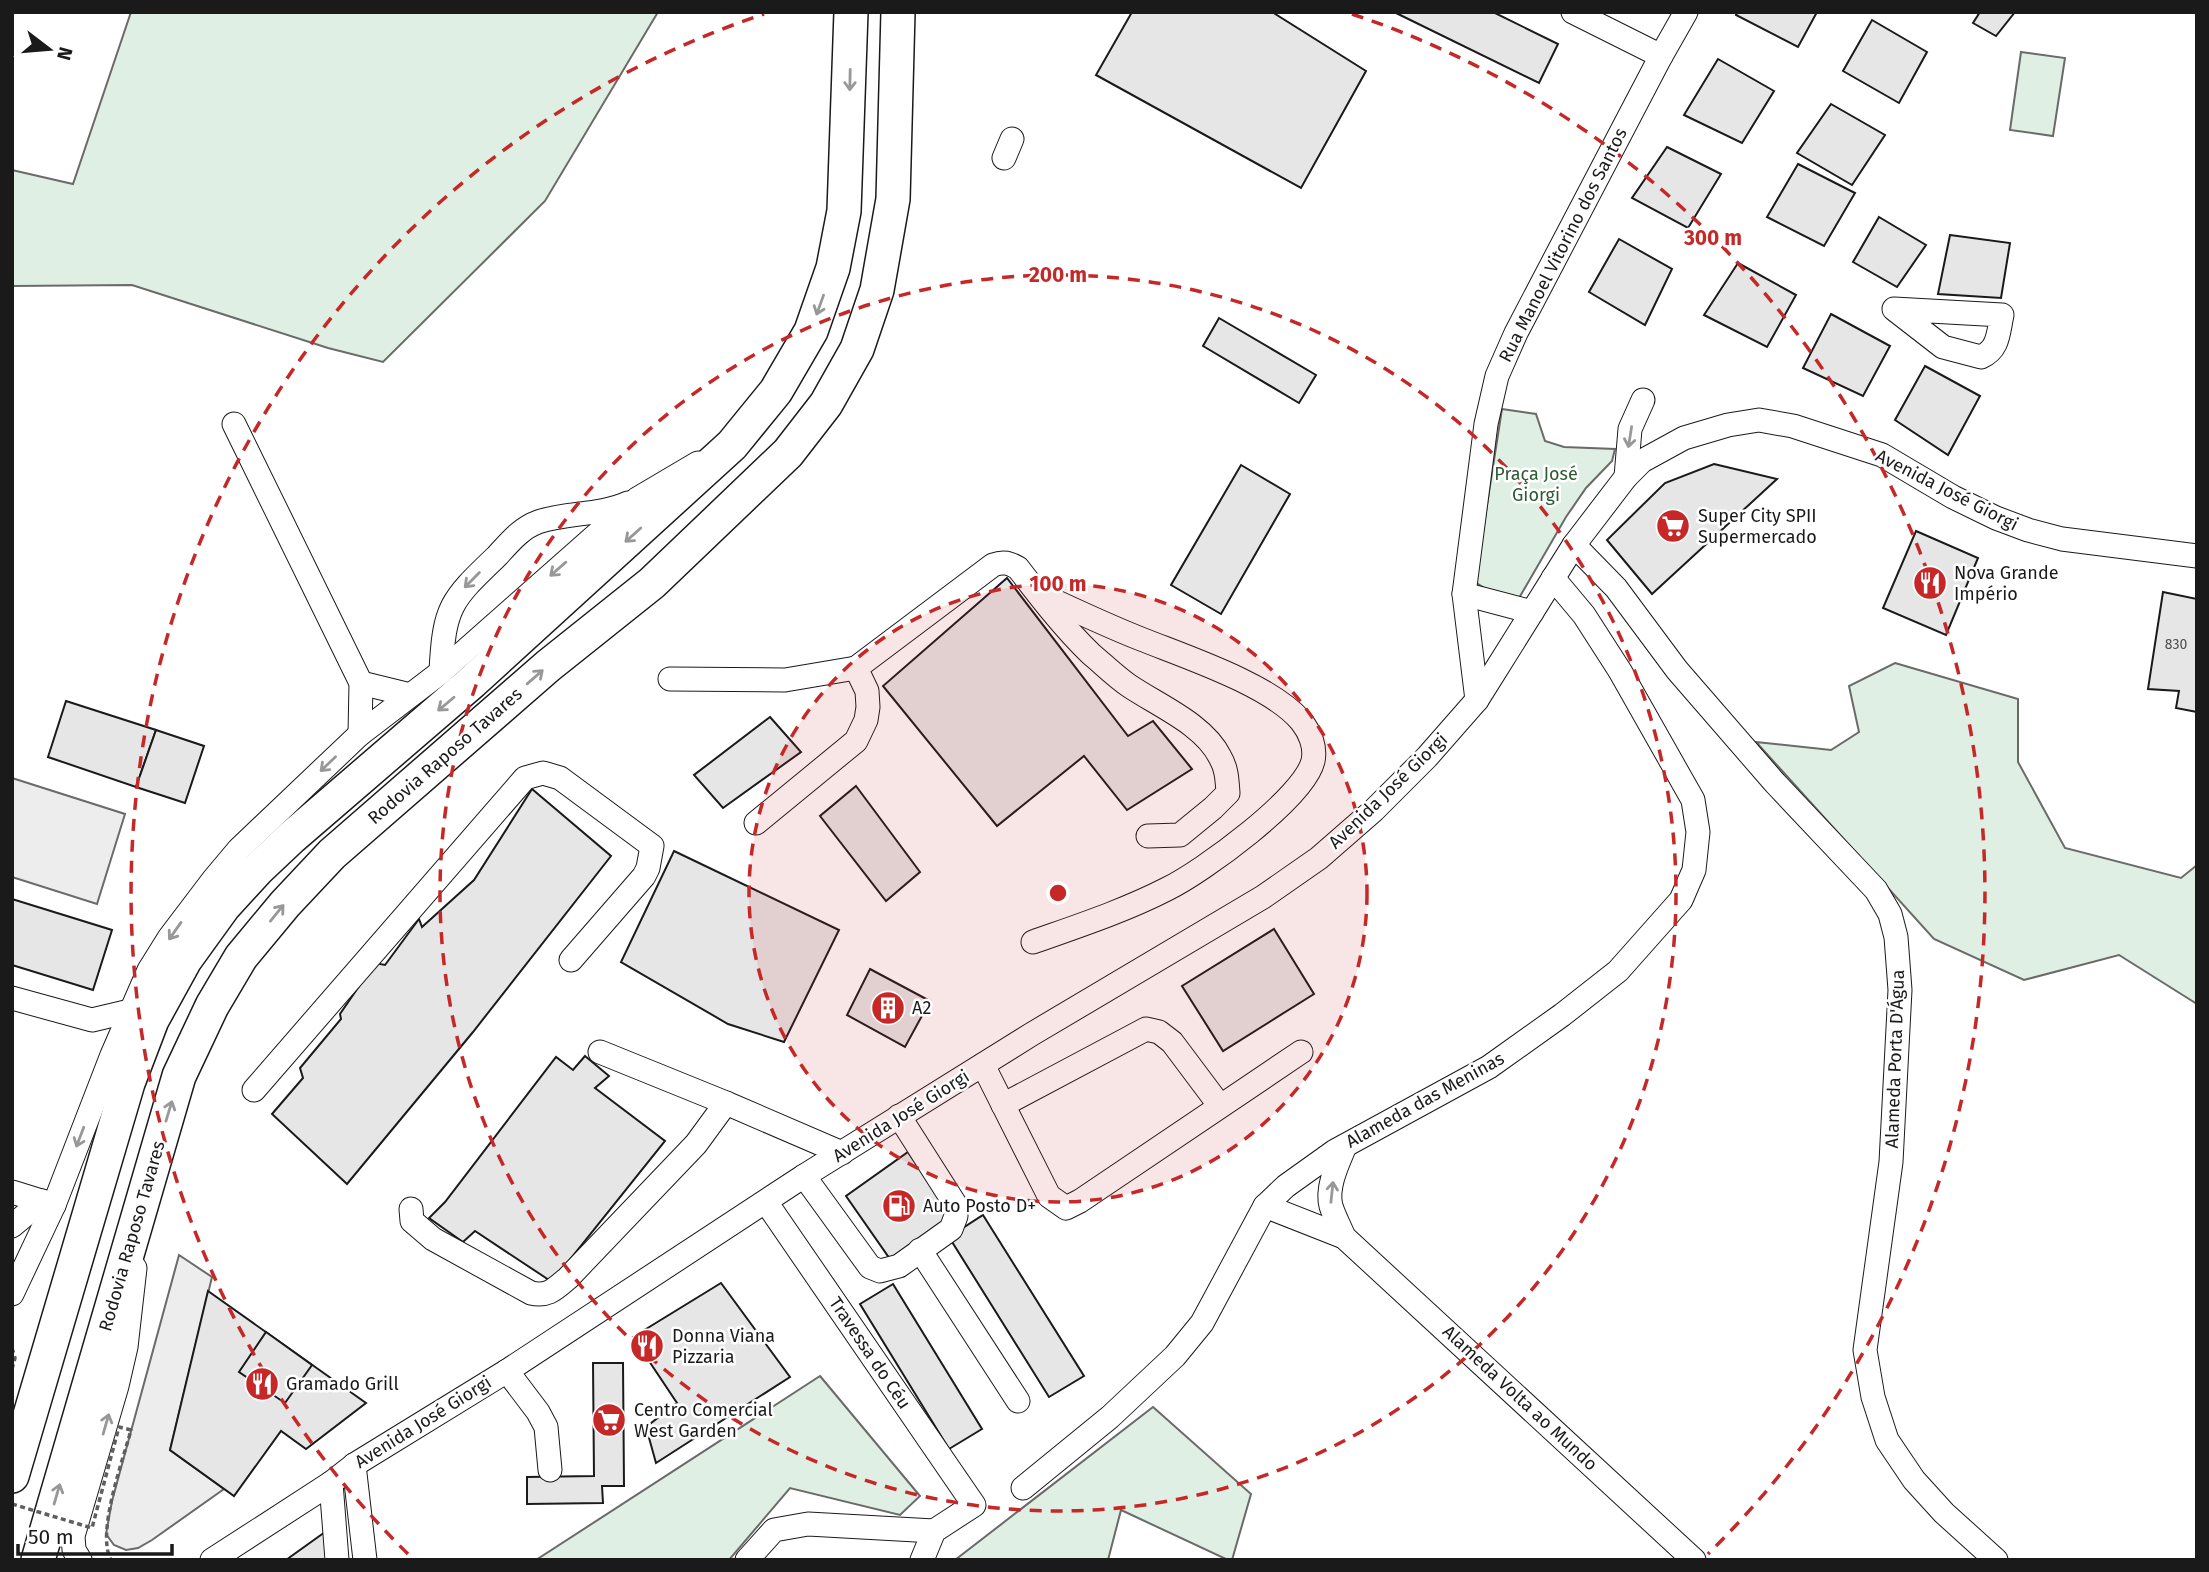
<svg xmlns="http://www.w3.org/2000/svg" width="2209" height="1572" viewBox="0 0 2209 1572" font-family="'Fira Sans',sans-serif">
<rect width="100%" height="100%" fill="#fff"/>
<!-- green -->
<g fill="#e0efe3" stroke="#6a6a6a" stroke-width="2">
<polygon points="131,12 658,12 545,201 383,362 328,348 132,285 12,286 12,170 73,184"/>
<polygon points="2021,52 2065,58 2053,136 2010,130"/>
<polygon points="1502,409 1536,414 1545,441 1564,447 1615,449 1612,461 1586,488 1566,517 1519,598 1508,603 1475,582"/>
<polygon points="1895,663 2018,699 2018,762 2065,848 2181,878 2197,865 2197,1004 2119,955 2024,980 1934,939 1756,742 1831,750 1859,732 1849,686"/>
<polygon points="820,1376 920,1496 900,1515 790,1488 729,1560 536,1560"/>
<polygon points="1153,1407 1251,1494 1232,1560 1228,1560 1121,1510 1108,1560 955,1560"/>
</g>
<!-- parking -->
<g fill="#ededed" stroke="#6a6a6a" stroke-width="2">
<polygon points="12,778 125,814 97,904 12,877"/>
<polygon points="179,1255 212,1277 170,1450 224,1489 152,1540 138,1548 126,1550 114,1545 106,1534 112,1501"/>
</g>
<!-- building -->
<g fill="#e6e6e6" stroke="#1a1a1a" stroke-width="2">
<polygon points="1132,12 1272,12 1366,71 1301,188 1096,75"/>
<polygon points="1394,12 1493,12 1558,44 1539,83"/>
<polygon points="1737,12 1817,12 1798,47 1736,15"/>
<polygon points="1980,12 2015,12 1996,36 1973,23"/>
<polygon points="1872,20 1927,52 1899,103 1843,71"/>
<polygon points="1718,59 1774,91 1742,143 1684,115"/>
<polygon points="1831,104 1885,135 1852,185 1797,153"/>
<polygon points="1667,147 1721,174 1688,228 1632,198"/>
<polygon points="1798,164 1855,193 1824,246 1767,217"/>
<polygon points="1879,217 1926,245 1897,287 1853,262"/>
<polygon points="1950,235 2010,243 2001,298 1938,294"/>
<polygon points="1619,239 1672,269 1645,325 1589,292"/>
<polygon points="1738,263 1796,295 1767,347 1704,315"/>
<polygon points="1831,314 1890,346 1863,396 1803,368"/>
<polygon points="1219,318 1316,375 1299,403 1203,346"/>
<polygon points="1925,366 1980,396 1948,455 1895,420"/>
<polygon points="1714,464 1777,479 1652,594 1607,540 1665,483"/>
<polygon points="1241,465 1290,494 1221,614 1171,585"/>
<polygon points="1916,531 1978,558 1946,635 1883,608"/>
<polygon points="1007,578 1128,736 1153,721 1192,769 1127,810 1084,756 997,826 883,686"/>
<polygon points="2163,592 2197,599 2197,712 2176,708 2179,691 2148,689"/>
<polygon points="66,701 156,730 136,787 48,757"/>
<polygon points="770,717 801,752 723,808 694,775"/>
<polygon points="156,730 204,746 185,803 136,787"/>
<polygon points="856,786 920,872 886,901 820,816"/>
<polygon points="532,789 611,856 473,1032 347,1184 272,1114 303,1078 300,1068 341,1019 340,1014 375,963 385,965 419,919 422,927 474,880"/>
<polygon points="674,851 839,930 784,1042 728,1024 621,962"/>
<polygon points="12,899 112,930 93,990 12,965"/>
<polygon points="1274,929 1314,994 1223,1051 1182,986"/>
<polygon points="870,969 930,1001 905,1047 847,1015"/>
<polygon points="585,1056 609,1076 595,1088 665,1141 552,1282 475,1231 463,1242 429,1218 445,1202 556,1057 573,1070"/>
<polygon points="908,1152 952,1216 890,1259 846,1196"/>
<polygon points="983,1215 1084,1376 1049,1397 949,1237"/>
<polygon points="721,1283 790,1377 656,1463 646,1427 677,1403 633,1337"/>
<polygon points="893,1284 982,1429 949,1449 860,1304"/>
<polygon points="208,1291 366,1403 306,1449 281,1431 234,1496 170,1450"/>
<polygon points="266,1332 312,1365 285,1403 239,1372"/>
<polygon points="593,1363 623,1363 624,1486 602,1486 603,1503 527,1504 527,1477 594,1476"/>
<polygon points="325,1532 328,1560 286,1560"/>
</g>
<g fill="none" stroke-linecap="round" stroke-linejoin="round">
<!-- minor casing -->
<g stroke="#1a1a1a" stroke-width="25">
<g id="minor">
<polyline points="1573,12 1661,56"/>
<polyline points="1004,158 1012,139"/>
<path d="M1894,309L2002,315C1998,333 1999,349 1981,357L1943,347Z"/>
<polyline points="234,424 361,683 360,734"/>
<polyline points="1626,477 1630,429 1643,400"/>
<polyline points="1574,545 1616,588 1677,670 1775,783 1876,890 1890,914 1896,937 1900,990 1891,1162 1865,1350 1873,1397 1887,1440 1914,1480 1944,1513 1996,1560"/>
<polyline points="1464,594 1532,612"/>
<path d="M441,672C444,606 451,600 497,556C509,543 521,528 538,522C567,512 599,516 628,503"/>
<polyline points="670,679 785,680 856,668"/>
<polyline points="361,683 410,695"/>
<polyline points="1477,700 1464,594 1486,424 1497,376 1516,333 1661,56 1686,12"/>
<path d="M756,823L856,741L866,720L868,707L867,691L856,668L993,565C1004,561 1009,563 1018,568C1041,598 1064,628 1091,654C1103,664 1115,676 1128,685C1157,705 1204,724 1220,757C1227,769 1227,780 1228,793L1213,808L1180,835L1148,836"/>
<path d="M1033,942C1078,926 1124,911 1167,889C1202,872 1304,798 1313,761C1316,747 1310,732 1301,721C1271,685 1186,657 1141,639C1108,626 1076,611 1044,596"/>
<polyline points="12,998 92,1020 130,1011"/>
<polyline points="983,1065 1049,1196 1066,1208 1080,1201 1301,1052"/>
<polyline points="254,1090 525,778 543,773 560,778 652,846 648,868 644,876 571,960"/>
<polyline points="726,1103 842,1153"/>
<polyline points="1003,1105 1146,1029 1159,1032 1172,1042 1220,1106"/>
<polyline points="804,1176 870,1267 880,1271 899,1266 951,1229 956,1216 955,1204 899,1116"/>
<polyline points="12,1192 54,1205"/>
<polyline points="766,1202 974,1505 934,1531 922,1560"/>
<polyline points="1265,1206 1344,1237 1694,1560"/>
<path d="M411,1209L412,1221L433,1239L531,1293C548,1297 555,1289 568,1278L696,1144L726,1103L600,1052"/>
<polyline points="12,1226 42,1201"/>
<path d="M1344,1237C1340,1227 1334,1216 1331,1206C1326,1187 1338,1163 1345,1146"/>
<polyline points="920,1250 1018,1401"/>
<polyline points="12,1294 54,1205 112,1055 149,970 169,938 213,880 239,849 360,734 441,672 637,499 698,463"/>
<polyline points="507,1371 538,1412 546,1427 550,1470"/>
<polyline points="354,1465 365,1560"/>
<polyline points="331,1483 337,1560"/>
<polyline points="1023,1488 1110,1417 1175,1356 1202,1323 1265,1206 1286,1186 1335,1151 1489,1067 1562,1015 1618,971 1681,900 1694,870 1698,832 1693,800 1620,671 1584,615 1553,578"/>
<polyline points="80,1560 74,1550 73,1536 117,1386 126,1347 135,1268"/>
<polyline points="212,1560 331,1483 354,1465 507,1371 804,1176 1032,1034 1263,897 1319,858 1374,810 1427,757 1477,700 1574,545 1626,477 1642,461 1684,438 1728,425 1759,420 1793,426 1882,455 1953,497 1996,518 2028,530 2062,539 2197,556"/>
<polyline points="747,1560 774,1530 808,1524 934,1531"/>
</g>
</g>
<!-- highway casing -->
<g stroke="#1a1a1a" stroke-width="36">
<g id="highway">
<polyline points="12,1476 128,1083 152,1020 185,960 224,906 257,870 292,837 472,682 732,445 776,391 811,331 833,268 844,211 851,12"/>
<polyline points="38,1560 179,1076 212,1006 241,957 285,904 332,854 548,666 652,583 788,453 826,404 857,349 877,290 893,199 898,12"/>
</g>
</g>
<!-- path -->
<polyline stroke="#5f5f5f" stroke-width="3.5" stroke-dasharray="5 3.5" stroke-linecap="butt" points="12,1348 15,1358 12,1369"/>
<!-- minor -->
<use href="#minor" stroke="#fff" stroke-width="23"/>
<!-- highway -->
<use href="#highway" stroke="#fff" stroke-width="33"/>
<!-- path-bridge -->
<path stroke="#5f5f5f" stroke-width="3.5" stroke-dasharray="5 3.5" stroke-linecap="butt" d="M12,1504L92,1528L119,1427L131,1430C123,1460 96,1533 111,1560"/>
</g>
<!-- one-way arrows -->
<defs><path id="oneway-shaft" d="M-6 0H5M1.5-3L5.5 0L1.5 3" fill="none" stroke-width="1.6" stroke-linecap="round" stroke-linejoin="round" transform="scale(1.75)"/></defs>
<g stroke="#989898">
<use href="#oneway-shaft" transform="translate(850 80) rotate(91)"/>
<use href="#oneway-shaft" transform="translate(820 305) rotate(110)"/>
<use href="#oneway-shaft" transform="translate(1630 437) rotate(99)"/>
<use href="#oneway-shaft" transform="translate(633 535) rotate(138)"/>
<use href="#oneway-shaft" transform="translate(558 569) rotate(139)"/>
<use href="#oneway-shaft" transform="translate(472 580) rotate(135)"/>
<use href="#oneway-shaft" transform="translate(535 677) rotate(-41)"/>
<use href="#oneway-shaft" transform="translate(446 704) rotate(140)"/>
<use href="#oneway-shaft" transform="translate(328 764) rotate(136)"/>
<use href="#oneway-shaft" transform="translate(277 913) rotate(-51)"/>
<use href="#oneway-shaft" transform="translate(175 931) rotate(125)"/>
<use href="#oneway-shaft" transform="translate(169 1111) rotate(-73)"/>
<use href="#oneway-shaft" transform="translate(80 1137) rotate(111)"/>
<use href="#oneway-shaft" transform="translate(1332 1192) rotate(-84)"/>
<use href="#oneway-shaft" transform="translate(106 1424) rotate(-74)"/>
<use href="#oneway-shaft" transform="translate(57 1494) rotate(-74)"/>
</g>
<!-- distance rings -->
<circle cx="1058" cy="893" r="309" fill="#c62828" fill-opacity=".12"/>
<g fill="none" stroke="#c62828" stroke-width="3.5" stroke-dasharray="12 9">
<circle cx="1058" cy="893" r="309"/>
<circle cx="1058" cy="893" r="618"/>
<path d="M408 1554A927 927 0 0 1 764 14M1352 14A927 927 0 0 1 1708 1554"/>
</g>
<!-- icons -->
<defs>
<g id="supermarket-disc" transform="scale(1.75)"><circle r="9.5" fill="#c62828" stroke="#fff"/><path d="M-6-5.5h2.5l.6 2H6L4.5 2H-2.5L-4.4-4H-6ZM-1.5 3.2a1.3 1.3 0 1 0 .1 0ZM3 3.2a1.3 1.3 0 1 0 .1 0Z" fill="#fff"/></g>
<g id="restaurant-disc" transform="scale(1.75)"><circle r="9.5" fill="#c62828" stroke="#fff"/><path d="M-5-6h1v4h1v-4h1v4h1v-4h1v5L-1.5 .5V6h-2V.5L-5-1ZM5-6V6H3V1.5H1.5Q1.5-4 5-6Z" fill="#fff"/></g>
<g id="building-disc" transform="scale(1.75)"><circle r="9.5" fill="#c62828" stroke="#fff"/><path d="M-4-6H4V6H1V3H-1V6H-4ZM-2.5-4.3h1.7v1.8h-1.7ZM.8-4.3h1.7v1.8H.8ZM-2.5-1h1.7V.8h-1.7ZM.8-1h1.7V.8H.8Z" fill="#fff"/></g>
<g id="fuel-disc" transform="scale(1.75)"><circle r="9.5" fill="#c62828" stroke="#fff"/><path d="M-5.5-6h7V0h2V4h1.3V-2.5L3-4.5l.8-.8L6-3V5H2.5V1h-1V6h-7ZM-4.2-4.7v3.2H.2V-4.7Z" fill="#fff"/></g>
</defs>
<g fill-rule="evenodd">
<use href="#supermarket-disc" x="1673" y="526"/>
<use href="#restaurant-disc" x="1930" y="583"/>
<use href="#building-disc" x="888" y="1008"/>
<use href="#fuel-disc" x="899" y="1206"/>
<use href="#restaurant-disc" x="647" y="1346"/>
<use href="#restaurant-disc" x="262" y="1384"/>
<use href="#supermarket-disc" x="609" y="1420"/>
</g>
<g text-anchor="middle" stroke-width="5" stroke-linejoin="round" paint-order="stroke">
<!-- number labels -->
<g font-size="14" fill="#4d4d4d">
<text x="2176" y="649">830</text>
</g>
<!-- street labels -->
<g font-size="18" fill="#1a1a1a" stroke="#fff">
<text transform="translate(1563 245) rotate(-63)" y="6">Rua Manoel Vitorino dos Santos</text>
<text transform="translate(1947 490) rotate(27)" y="6">Avenida José Giorgi</text>
<text transform="translate(445 756) rotate(-41)" y="6">Rodovia Raposo Tavares</text>
<text transform="translate(1388 791) rotate(-44)" y="6">Avenida José Giorgi</text>
<text transform="translate(1895 1059) rotate(-88)" y="6">Alameda Porta D'Água</text>
<text transform="translate(1425 1100) rotate(-29)" y="6">Alameda das Meninas</text>
<text transform="translate(901 1116) rotate(-32)" y="6">Avenida José Giorgi</text>
<text transform="translate(132 1236) rotate(-74)" y="6">Rodovia Raposo Tavares</text>
<text transform="translate(870 1353) rotate(56)" y="6">Travessa do Céu</text>
<text transform="translate(1520 1398) rotate(43)" y="6">Alameda Volta ao Mundo</text>
<text transform="translate(423 1422) rotate(-32)" y="6">Avenida José Giorgi</text>
</g>
<!-- park labels -->
<g font-size="18" fill="#2b5a34" stroke="#fff">
<text x="1536" y="480">Praça José<tspan x="1536" dy="21">Giorgi</tspan></text>
</g>
<!-- poi labels -->
<g font-size="18" fill="#1a1a1a" stroke="#fff" text-anchor="start">
<text x="1698" y="522">Super City SPII<tspan x="1698" dy="21">Supermercado</tspan></text>
<text x="1954" y="579">Nova Grande<tspan x="1954" dy="21">Império</tspan></text>
<text x="912" y="1014">A2</text>
<text x="923" y="1212">Auto Posto D+</text>
<text x="672" y="1342">Donna Viana<tspan x="672" dy="21">Pizzaria</tspan></text>
<text x="286" y="1390">Gramado Grill</text>
<text x="634" y="1416">Centro Comercial<tspan x="634" dy="21">West Garden</tspan></text>
</g>
</g>
<circle cx="1058" cy="893" r="10" fill="#c62828" stroke="#fff" stroke-width="3.5"/>
<g font-size="21" text-anchor="middle" font-weight="bold" fill="#c62828" stroke="#fff" stroke-width="5" stroke-linejoin="round" paint-order="stroke">
<text x="1713" y="245">300 m</text>
<text x="1058" y="282">200 m</text>
<text x="1058" y="591">100 m</text>
</g>
<!-- border -->
<rect width="2209" height="1572" fill="none" stroke="#1a1a1a" stroke-width="28"/>
<!-- north arrow -->
<g transform="translate(49 49) rotate(106)" stroke="#ffffff" stroke-width="5" paint-order="stroke">
<path d="M0-5L12 26L0 18L-12 26Z" fill="#1a1a1a"/>
<text y="-10" font-size="19" font-weight="bold" text-anchor="middle" fill="#1a1a1a">N</text>
</g>
<!-- scale -->
<path d="M18 1544v10h154v-10" fill="none" stroke="#1a1a1a" stroke-width="3.5"/>
<text x="28" y="1544" font-size="21" fill="#1a1a1a" stroke="#ffffff" stroke-width="5" paint-order="stroke">50 m</text>
</svg>
